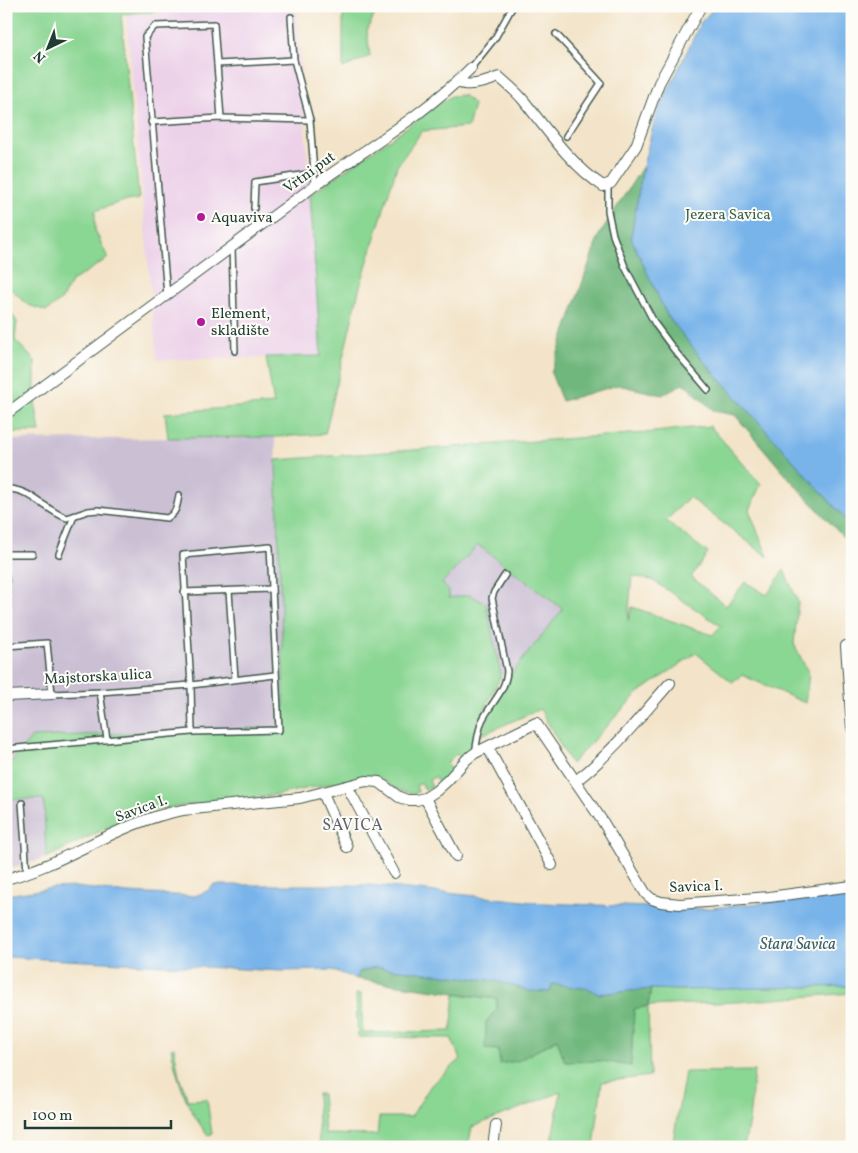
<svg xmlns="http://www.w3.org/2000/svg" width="858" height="1153" viewBox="0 0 858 1153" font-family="Vollkorn,serif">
<rect width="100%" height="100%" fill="#fdfcf7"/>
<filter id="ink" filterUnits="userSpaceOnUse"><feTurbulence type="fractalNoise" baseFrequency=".02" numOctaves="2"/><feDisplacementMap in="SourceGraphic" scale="10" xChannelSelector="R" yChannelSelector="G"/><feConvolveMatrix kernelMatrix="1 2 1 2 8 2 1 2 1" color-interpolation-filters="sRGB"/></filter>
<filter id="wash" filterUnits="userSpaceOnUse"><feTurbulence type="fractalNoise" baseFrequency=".0096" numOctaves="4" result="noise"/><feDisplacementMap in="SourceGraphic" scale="20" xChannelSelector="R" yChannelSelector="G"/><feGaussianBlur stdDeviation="1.12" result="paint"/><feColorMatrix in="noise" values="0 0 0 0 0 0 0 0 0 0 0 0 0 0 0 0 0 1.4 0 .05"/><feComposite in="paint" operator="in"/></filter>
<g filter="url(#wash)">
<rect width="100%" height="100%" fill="#f3e4c9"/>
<!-- built -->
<polygon fill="#ecd1e9" points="272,6 296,6 322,356 157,360 126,15"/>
<!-- industrial -->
<g fill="#cbbfd4">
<polygon points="275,437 285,727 32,737 6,768 6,440"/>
<polygon points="478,545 566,612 524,670 469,681 431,594"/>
<polygon points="6,799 44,799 46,858 6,870"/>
</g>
<!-- green -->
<g fill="#8ad693" stroke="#548a64" fill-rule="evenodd">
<polygon points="6,6 234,6 121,14 139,199 120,202 95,211 95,230 108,258 71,282 62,299 47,311 28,305 12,290 6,290"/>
<polygon points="343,6 379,6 367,30 370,56 343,68"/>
<polygon points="464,95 474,105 468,127 422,131 397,166 359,290 325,434 275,437 168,438 165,413 274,404 266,357 321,356 310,195 451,96"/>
<polygon points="6,304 17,322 15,340 35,361 35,401 40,432 6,432"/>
<path d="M710,426L761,484L749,510L768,557L689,497L666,521L708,553L691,577L726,606L745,582L767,595L784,570L798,602L794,644L809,674L805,703L742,675L732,682L696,653L637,694L571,764L540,709L479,736L512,673L563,609L478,545L442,583L449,592V598L470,595L486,604L501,675L476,729L475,742L470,750L461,758L456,754L447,763L451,770L445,777L438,783L435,777L429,780L432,787L425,790L422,784L416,785L418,792C398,797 388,779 370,776L270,796L219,801L139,812L46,858L44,799H6V768L32,737L285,727L276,460L645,433ZM632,576L652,580L721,626L712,635L632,607L628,621Z"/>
<polygon points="852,986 852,993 736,1002 648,1006 650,1076 602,1082 594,1147 550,1147 561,1092 472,1127 468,1147 319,1147 317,1094 322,1094 325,1134 377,1135 379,1117 411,1117 431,1085 461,1059 451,1038 358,1037 356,994 361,994 363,1033 451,1031 455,994 497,999 497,1009 486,1049 537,1051 557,1039 565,1062 601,1060 631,1066 634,1009 648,1006 651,989 680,990"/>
<path d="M174,1047L179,1076L188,1100L207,1099L212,1134L208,1135C186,1108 178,1082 171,1048Z"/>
<polygon points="754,1071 749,1121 744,1147 672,1147 685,1072"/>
</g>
<!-- forest -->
<g fill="#6fb77d" stroke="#477a58">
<polygon points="643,166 631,238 667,315 702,359 852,526 852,591 845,539 784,473 735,415 714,411 684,383 662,395 618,385 562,401 551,373 599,235"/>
<polygon points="375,967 497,981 529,991 550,992 552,984 590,989 598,994 651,989 648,1006 634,1009 631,1066 601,1061 565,1062 557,1039 518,1061 500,1064 498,1050 485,1049 486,1022 497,1009 497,999 357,979 359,973"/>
</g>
<!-- water -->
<g fill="#78b4ea" stroke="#4c788f">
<polygon points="716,6 852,6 852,526 702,359 667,315 631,238 643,166 655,118 701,22"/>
<polygon points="214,885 370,885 543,903 701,909 852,894 852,986 680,990 651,989 598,994 590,989 552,984 550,992 529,991 497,981 375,967 359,972 357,979 332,970 281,971 6,957 6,895 53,888 76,887 128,893 195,896 207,891"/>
</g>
</g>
<g filter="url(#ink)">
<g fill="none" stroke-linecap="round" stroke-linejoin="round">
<!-- lane casing -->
<g stroke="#3f564a" stroke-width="8">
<g id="lane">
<polyline points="291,17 294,60 310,120 315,185"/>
<polyline points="556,34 601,83 566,136"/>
<polyline points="217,64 294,60"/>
<polyline points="471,68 495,38 513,6"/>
<polyline points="151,122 221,118 310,120"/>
<polyline points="608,185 608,211 613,235 625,267 655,324 675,351 708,390"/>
<polyline points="254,208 255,182 314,173"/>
<polyline points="232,248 235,351"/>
<polyline points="167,295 145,37 155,26 214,24 221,118"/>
<path d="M6,489C31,488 45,511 67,518L88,511L98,510L167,518C177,513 177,505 179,495"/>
<polyline points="6,554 32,554"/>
<polyline points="59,554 74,516"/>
<polyline points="6,576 8,607 6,607"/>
<polyline points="229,591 235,679"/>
<polyline points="184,592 272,589"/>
<polyline points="6,646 47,643 52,694 100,692 191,685 275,675"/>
<polyline points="100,692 107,739"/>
<polyline points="6,749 192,732 279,730 270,547 183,555 191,685 192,732"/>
<path d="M475,753C477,742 478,731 482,721C490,704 506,691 507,671L492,598L494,592L505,575"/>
<polyline points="22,803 27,873"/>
</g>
</g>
<!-- street casing -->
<g stroke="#3f564a" stroke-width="12">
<g id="street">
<path d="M457,82C470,88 487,82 499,77C508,85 517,92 524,101C548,131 571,165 603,186L611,183L636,146L659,83L701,6"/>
<path d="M6,414C109,338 211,262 314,186C367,148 425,114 471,68"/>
<polyline points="846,646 852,728"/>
<polyline points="6,696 52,694"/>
<polyline points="488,748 552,865"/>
<path d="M577,780C612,753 641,716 670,683"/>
<polyline points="347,786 394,873"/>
<polyline points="323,793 347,847"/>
<polyline points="425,798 456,856"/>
<path d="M6,879C68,863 120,821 183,810L300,798L366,781L379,782L399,797L407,800H416L425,798L436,791L448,780L467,759L475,753L536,723L603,822L646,894L652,899L661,902L680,904L769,897L852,886"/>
<polyline points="493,1147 496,1125"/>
</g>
</g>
<!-- lane -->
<use href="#lane" stroke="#fff" stroke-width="5"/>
<!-- street -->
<use href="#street" stroke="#fff" stroke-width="10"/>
</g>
</g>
<!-- markers -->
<g fill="#b5179e" stroke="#fdfcf7" stroke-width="2">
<circle cx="201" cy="217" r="5"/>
<circle cx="201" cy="322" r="5"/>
</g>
<g text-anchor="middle" stroke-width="4" stroke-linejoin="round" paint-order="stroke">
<!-- street labels -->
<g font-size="15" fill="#1f3d34" stroke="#fdfcf7">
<text transform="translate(309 172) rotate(-36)" y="5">Vrtni put</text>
<text transform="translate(98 676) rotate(-3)" y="5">Majstorska ulica</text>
<text transform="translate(141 808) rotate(-20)" y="5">Savica I.</text>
<text transform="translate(696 886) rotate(-2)" y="5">Savica I.</text>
</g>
<!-- park labels -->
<g font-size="15" fill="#3a634c" stroke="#fdfcf7">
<text x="728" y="219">Jezera Savica</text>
</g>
<!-- poi labels -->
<g font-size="15" fill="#1f3d34" stroke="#fdfcf7" text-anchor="start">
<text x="211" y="222">Aquaviva</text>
<text x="211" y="318">Element,<tspan x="211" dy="17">skladište</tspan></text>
</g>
<!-- neighbourhood labels -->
<g font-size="16" letter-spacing="1" fill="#626570" stroke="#fdfcf7">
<text x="353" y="830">SAVICA</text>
</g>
<!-- water labels -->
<g font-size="16" font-style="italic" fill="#3a616b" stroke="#fdfcf7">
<text x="798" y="949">Stara Savica</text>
</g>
</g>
<!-- margin -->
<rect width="858" height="1153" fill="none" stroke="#fdfcf7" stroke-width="25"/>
<!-- north arrow -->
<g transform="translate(48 48) rotate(223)" stroke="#fdfcf7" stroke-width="4" paint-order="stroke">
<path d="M0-4L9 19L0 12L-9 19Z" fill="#1f3d34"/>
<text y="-8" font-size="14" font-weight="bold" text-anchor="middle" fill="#1f3d34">N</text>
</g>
<!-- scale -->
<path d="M25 1120v8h146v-8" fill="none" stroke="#1f3d34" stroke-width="2.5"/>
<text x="32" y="1120" font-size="15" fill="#1f3d34" stroke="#fdfcf7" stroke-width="4" paint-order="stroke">100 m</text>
</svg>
